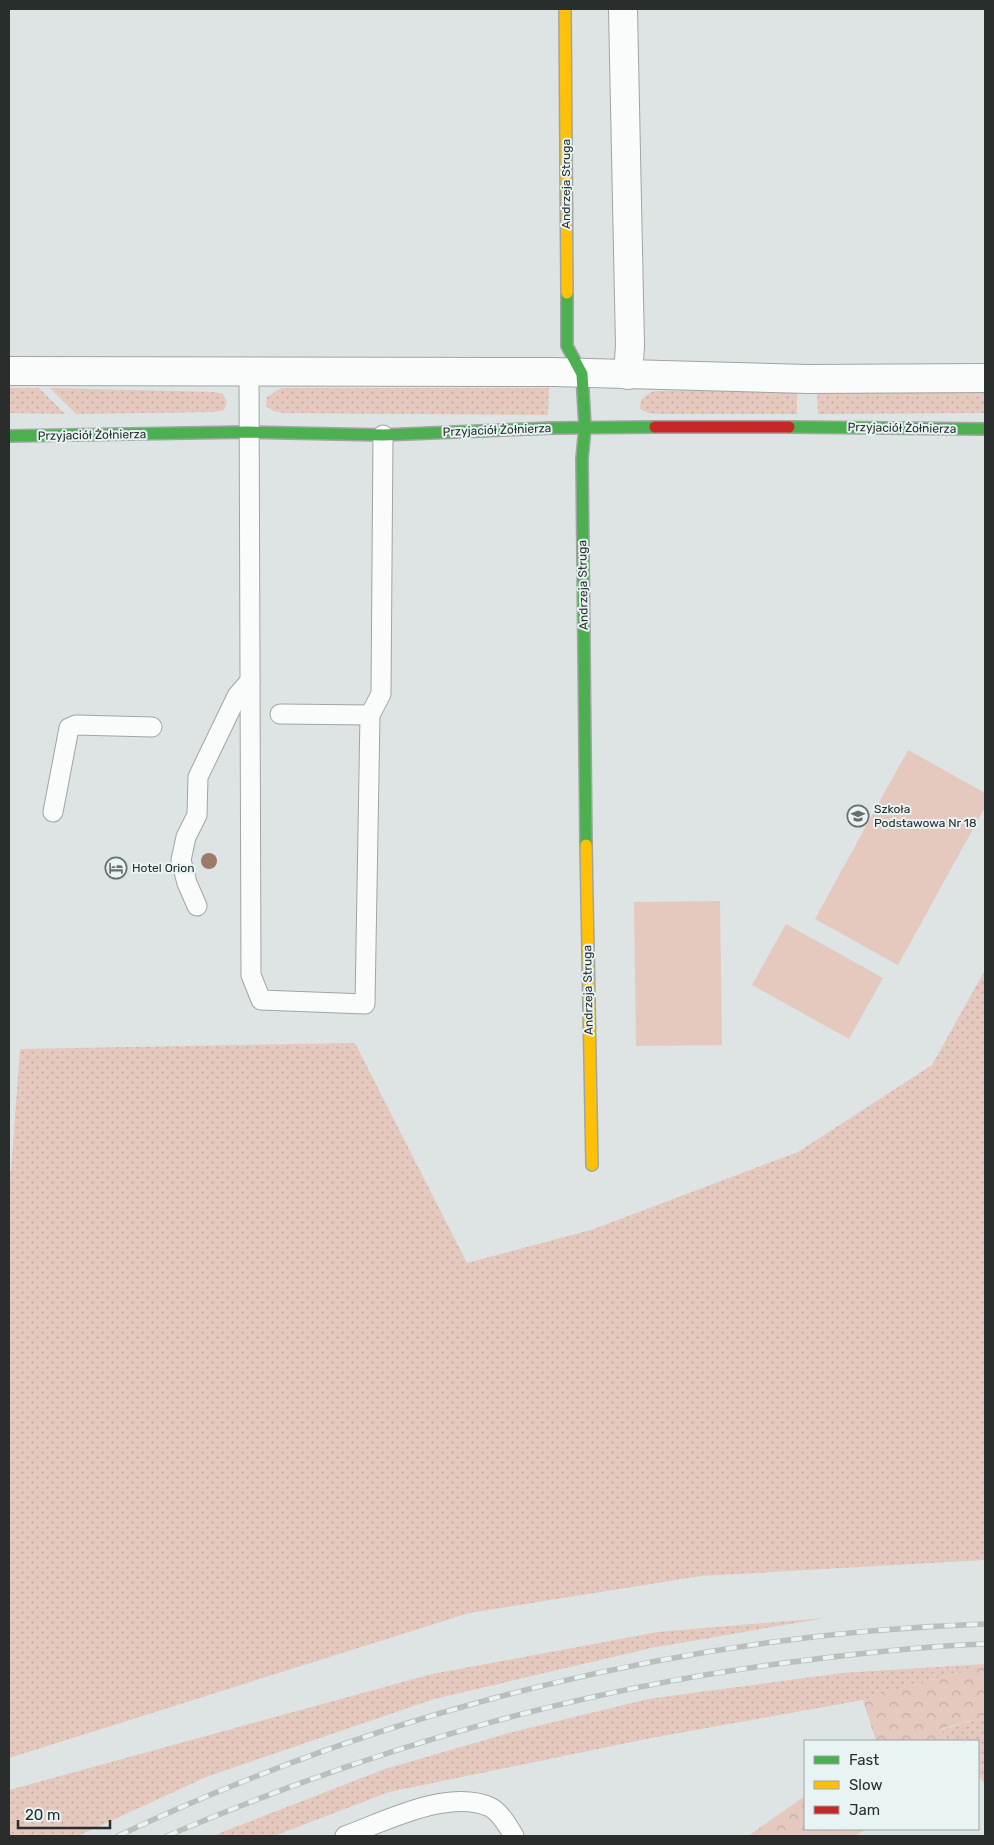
<svg xmlns="http://www.w3.org/2000/svg" width="994" height="1845" viewBox="0 0 994 1845" font-family="Rubik,sans-serif">
<defs>
<pattern id="grass-dots" width="8" height="8" patternUnits="userSpaceOnUse" patternTransform="scale(1.25)"><rect width="8" height="8" fill="#e5c8be"/><path d="M2 2h.1M6 6h.1" fill="none" stroke="#c4aca4" stroke-width="1.8" stroke-linecap="round"/></pattern>
<pattern id="forest-crowns" width="20" height="18" patternUnits="userSpaceOnUse" patternTransform="scale(1.25)"><rect width="20" height="18" fill="#e5c8be"/><path d="M2 6a3 3 0 1 1 6 0M12 15a3 3 0 1 1 6 0" fill="none" stroke="#c4aca4"/></pattern>
</defs>
<rect width="100%" height="100%" fill="#dde4e3"/>
<!-- grass -->
<g fill="url(#grass-dots)">
<polygon points="9,388 39,388 65,414 9,413"/>
<polygon points="50,388 215,392 223,394 227,402 224,410 215,412 76,414"/>
<polygon points="281,388 549,388 548,415 284,413 273,411 266,406 267,397"/>
<polygon points="797,388 797,414 659,414 648,413 640,409 641,400 649,393 656,391"/>
<polygon points="817,390 985,391 985,413 818,414"/>
<polygon points="985,970 985,1560 701,1576 469,1613 9,1758 9,1172 11,1171 20,1049 355,1043 467,1263 591,1230 798,1152 932,1065"/>
<polygon points="825,1618 651,1648 434,1699 206,1777 78,1836 9,1836 9,1790 432,1674 658,1632"/>
<polygon points="985,1664 863,1700 651,1738 389,1792 274,1836 212,1836 385,1769 513,1732 648,1699 842,1673"/>
<polygon points="985,1717 985,1784 978,1776 978,1741 949,1741 940,1730"/>
</g>
<!-- forest -->
<g fill="url(#forest-crowns)">
<polygon points="985,1664 985,1717 940,1729 949,1741 876,1741 863,1700"/>
<polygon points="805,1796 805,1829 867,1829 854,1836 748,1836"/>
</g>
<!-- pitch -->
<g fill="#e5c8be">
<polygon points="908,750 985,793 985,807 898,965 815,919"/>
<polygon points="720,901 722,1045 636,1046 634,902"/>
<polygon points="786,924 883,978 849,1039 752,985"/>
</g>
<g fill="none" stroke-linecap="round" stroke-linejoin="round">
<!-- lane casing -->
<g stroke="#a0a5a4" stroke-width="21">
<g id="lane">
<polyline points="249,371 251,975 261,1000 365,1004 370,715 381,694 383,435"/>
<polyline points="280,714 370,715"/>
<polyline points="53,812 69,728 76,725 152,727"/>
<polyline points="197,906 187,883 181,860 186,837 197,815 198,777 237,696 250,681"/>
<path d="M345,1836C384,1822 449,1788 490,1807C500,1812 508,1826 514,1836"/>
</g>
</g>
<!-- street casing -->
<g stroke="#a0a5a4" stroke-width="30">
<g id="street">
<polyline points="623,9 630,346 628,375"/>
<polyline points="9,371 553,372 808,379 985,378"/>
</g>
</g>
<!-- fast casing -->
<g stroke="#a0a5a4" stroke-width="14">
<g id="fast">
<polyline points="567,293 567,346 582,374 585,427 582,459 586,845"/>
<polyline points="789,427 985,429"/>
<polyline points="9,436 248,432 383,435 552,428 655,427"/>
</g>
</g>
<!-- slow casing -->
<g stroke="#a0a5a4" stroke-width="14">
<g id="slow">
<polyline points="565,9 567,293"/>
<polyline points="586,845 592,1165"/>
</g>
</g>
<!-- jam casing -->
<g stroke="#a0a5a4" stroke-width="14">
<polyline id="jam" points="655,427 789,427"/>
</g>
<!-- lane -->
<use href="#lane" stroke="#fafbfb" stroke-width="19"/>
<!-- street -->
<use href="#street" stroke="#fafbfb" stroke-width="28"/>
<!-- fast -->
<use href="#fast" stroke="#4caf50" stroke-width="11"/>
<!-- slow -->
<use href="#slow" stroke="#ffc107" stroke-width="11"/>
<!-- jam -->
<use href="#jam" stroke="#c62828" stroke-width="11"/>
<!-- rail casing -->
<g stroke="#bcbdbd" stroke-width="5.5">
<g id="rail">
<path d="M118,1836C386,1709 689,1634 985,1624"/>
<path d="M167,1836C378,1746 588,1686 816,1659C872,1652 929,1646 985,1644"/>
</g>
</g>
<!-- rail -->
<use href="#rail" stroke="#e8f4f3" stroke-width="4" stroke-dasharray="11" stroke-linecap="butt"/>
</g>
<!-- trees -->
<circle fill="#9e7868" cx="209" cy="861" r="8"/>
<!-- icons -->
<defs>
<g id="school-ring" transform="scale(1.125)"><circle r="9.5" fill="#e8f4f3" stroke="#686e6d" stroke-width="1.5"/><path d="M0-5L7-2L0 1L-7-2ZM-4 1L0 2.5L4 1V4Q0 6-4 4Z" fill="#686e6d"/></g>
<g id="hotel-ring" transform="scale(1.125)"><circle r="9.5" fill="#e8f4f3" stroke="#686e6d" stroke-width="1.5"/><path d="M-6-4.5h1.5V1H6V5H4.5V3h-9V5H-6ZM-4 0a1.8 1.8 0 1 1 3.6 0ZM.5 0V-2.5h3Q6-2.5 6 0Z" fill="#686e6d"/></g>
</defs>
<g fill-rule="evenodd">
<use href="#school-ring" x="858" y="816"/>
<use href="#hotel-ring" x="116" y="868"/>
</g>
<g text-anchor="middle" stroke-width="4" stroke-linejoin="round" paint-order="stroke">
<!-- street labels -->
<g font-size="12" fill="#292e2d" stroke="#e8f4f3">
<text transform="translate(566 184) rotate(-90)" y="4">Andrzeja Struga</text>
<text transform="translate(902 428) rotate(1)" y="4">Przyjaciół Żołnierza</text>
<text transform="translate(497 430) rotate(-2)" y="4">Przyjaciół Żołnierza</text>
<text transform="translate(92 435) rotate(-1)" y="4">Przyjaciół Żołnierza</text>
<text transform="translate(583 585) rotate(-91)" y="4">Andrzeja Struga</text>
<text transform="translate(588 990) rotate(-91)" y="4">Andrzeja Struga</text>
</g>
<!-- poi labels -->
<g font-size="12" fill="#292e2d" stroke="#e8f4f3" text-anchor="start">
<text x="874" y="813">Szkoła<tspan x="874" dy="14">Podstawowa Nr 18</tspan></text>
<text x="132" y="872">Hotel Orion</text>
</g>
</g>
<!-- border -->
<rect width="994" height="1845" fill="none" stroke="#292e2d" stroke-width="20"/>
<!-- legend -->
<rect x="804" y="1740" width="175" height="90" fill="#e8f4f3" stroke="#9ca5a4"/>
<rect x="814" y="1756" width="25" height="8" fill="#4caf50" stroke="#9ca5a4"/>
<text x="849" y="1765" font-size="15" fill="#292e2d">Fast</text>
<rect x="814" y="1781" width="25" height="8" fill="#ffc107" stroke="#9ca5a4"/>
<text x="849" y="1790" font-size="15" fill="#292e2d">Slow</text>
<rect x="814" y="1806" width="25" height="8" fill="#c62828" stroke="#9ca5a4"/>
<text x="849" y="1815" font-size="15" fill="#292e2d">Jam</text>
<!-- scale -->
<path d="M18 1820v8h92v-8" fill="none" stroke="#292e2d" stroke-width="2.5"/>
<text x="25" y="1820" font-size="15" fill="#292e2d" stroke="#e8f4f3" stroke-width="4" paint-order="stroke">20 m</text>
</svg>
